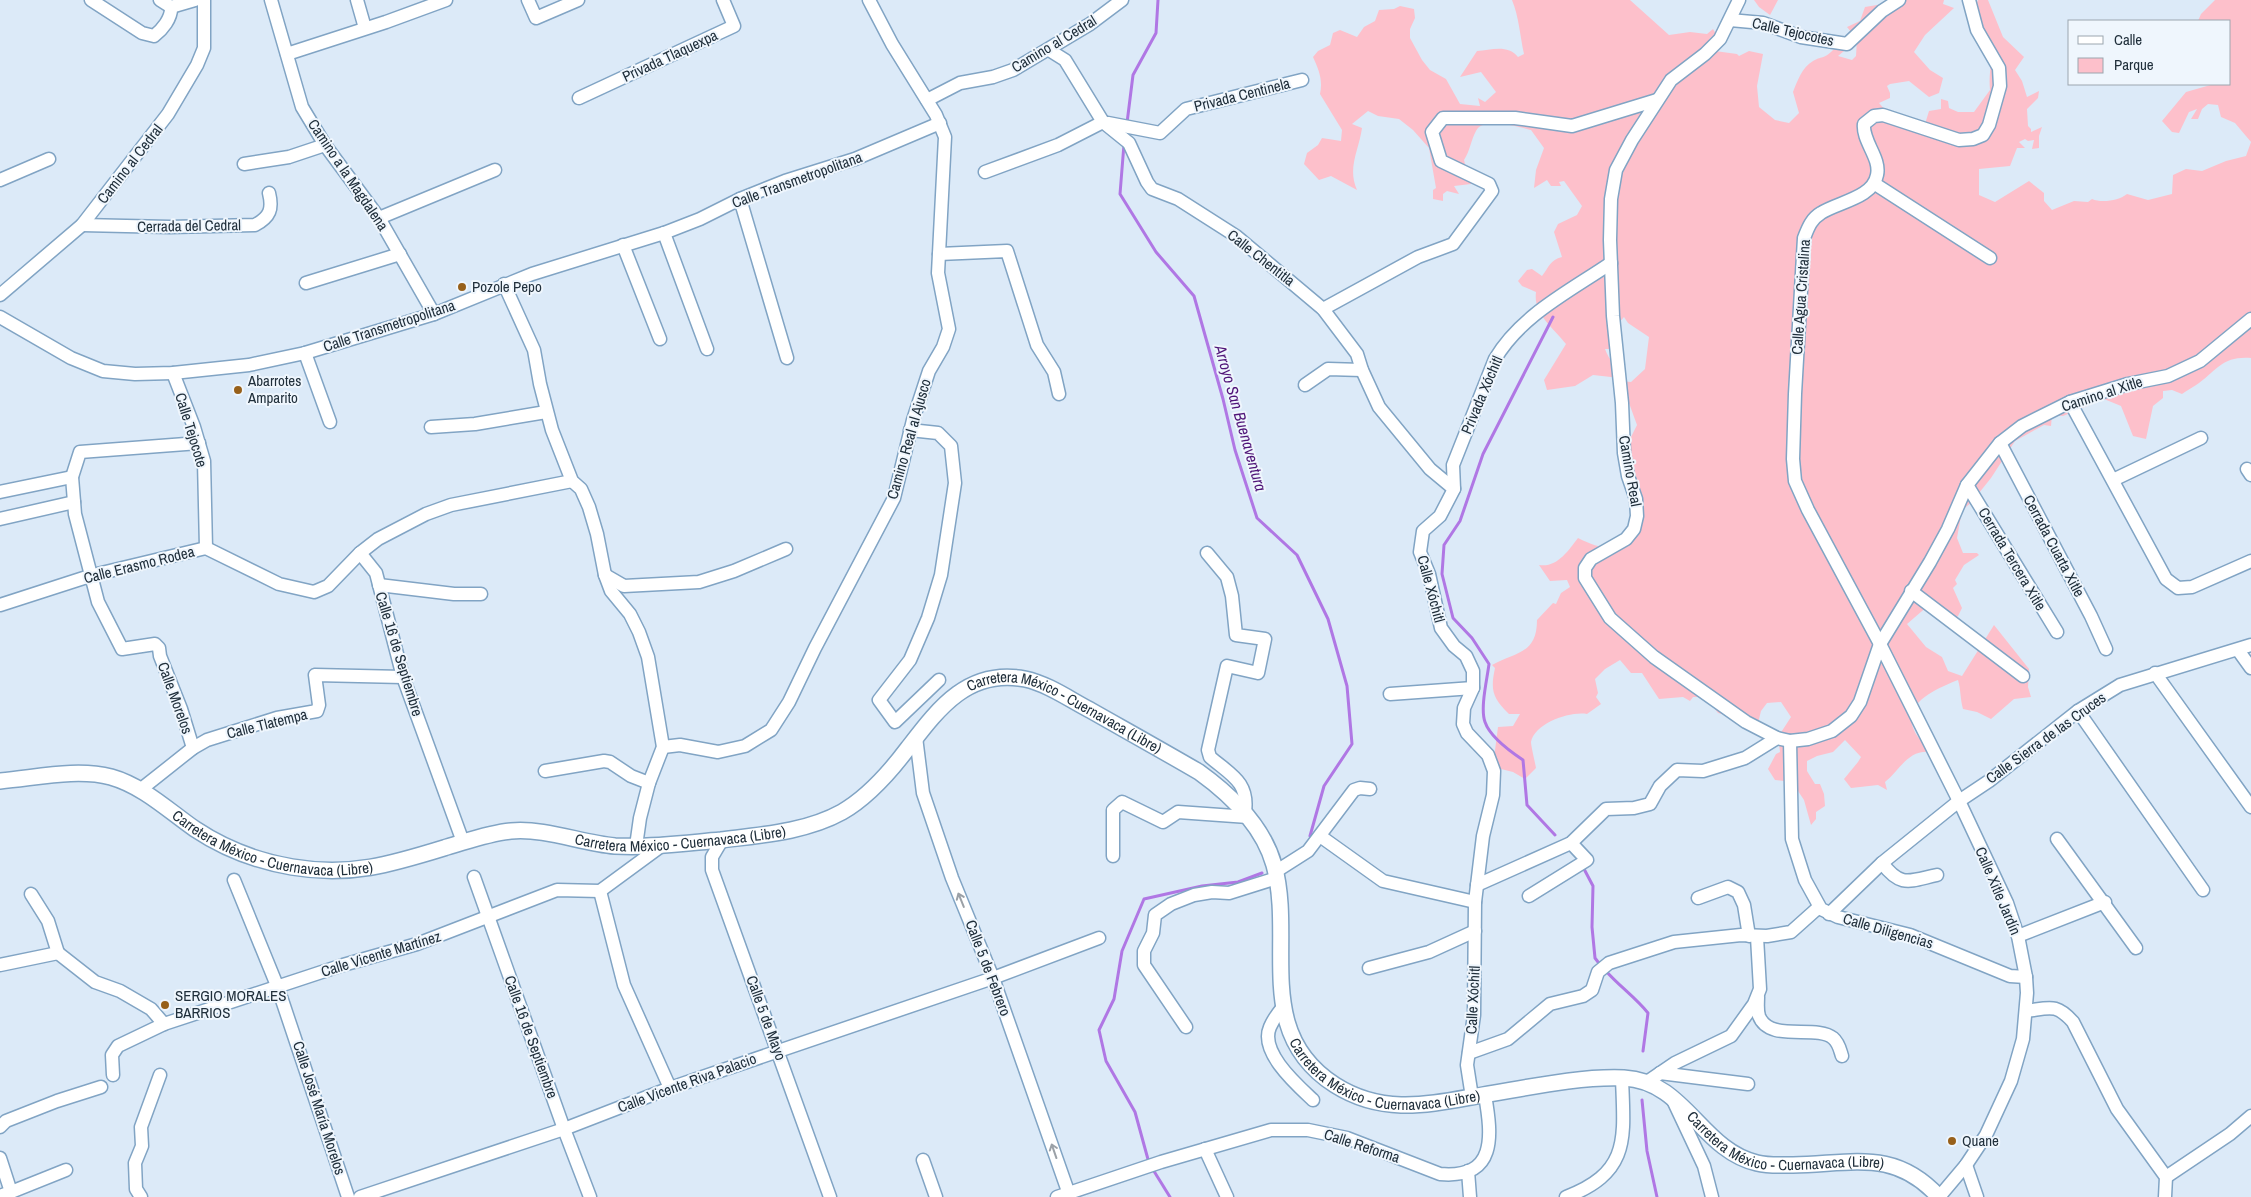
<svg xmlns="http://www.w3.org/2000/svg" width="2251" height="1197" viewBox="0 0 2251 1197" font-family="'Archivo Narrow',sans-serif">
<rect width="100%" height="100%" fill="#dceaf8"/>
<!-- green -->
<g fill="#fdc0cb">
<path d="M1512,0H1630L1669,35L1690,32L1707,34L1713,29L1716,34L1710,38L1708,44L1715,51L1737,54L1739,56L1749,51L1763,54L1757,86L1759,107L1775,120L1789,123L1799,113L1793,92C1797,82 1802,67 1813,61C1824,55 1823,60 1834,49L1844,51L1838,56L1852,60L1856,56L1857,39L1847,27L1860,21L1865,7L1889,3L1890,0H1944L1943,4L1954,8L1925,35L1914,52L1930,70L1943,78L1939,93L1929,97L1909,81L1890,84L1887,86L1890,93V98L1879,103L1886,111L1925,124L1929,111L1941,109V99L1948,101L1949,108L1958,112H1974L1990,90C1989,79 1990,73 1991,62C1993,45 1983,24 1974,10L1978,0H1988L2003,37L2024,57L2015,70L2022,81L2027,97L2039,91L2038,98L2027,109L2028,126L2031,129V132L2042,127L2039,136V148L2032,149L2034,140L2028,141L2025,139L2019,142L2025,148H2017L2010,166L1979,169V195L1995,202L2029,181L2044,193V201L2052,210L2074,201L2088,202L2092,199C2101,203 2119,201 2127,194L2148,200L2172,194L2173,175L2186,169L2202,171L2226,161L2246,156L2251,142L2235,123L2221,117L2218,105L2208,104L2202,109L2198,119H2191L2197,109L2189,112L2179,133L2172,132L2162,121L2186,92L2214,84H2230V21H2198L2201,14L2215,0H2251V358C2223,356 2218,369 2199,383C2194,387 2187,390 2182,394L2172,390L2163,391V398L2153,406L2146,439L2133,436L2121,406L2104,399L2063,416L2052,415L2051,426L2044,425L2015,441L1991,478L1971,503L1962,510L1957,538L1963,553H1977L1979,555L1964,565L1955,580L1957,584L1953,588L1962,608L1958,616L1950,622L1929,605L1907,624L1926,647L1942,657L1948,671L1962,676L1994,625L2029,669L2028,687L2031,697L2014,699L1991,719L1977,712L1963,709C1960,699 1961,690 1958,680C1938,688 1901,703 1914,730C1917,738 1926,745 1931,752C1908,749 1901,769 1885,782L1887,790L1878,785L1851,788L1844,779L1858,762L1861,757L1845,740L1833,752L1817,756L1807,761V771L1815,784H1820L1824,794L1825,806L1816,812V819L1811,825L1804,800L1792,782L1775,780L1768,769L1776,754L1780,752L1778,737L1791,717L1781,702L1767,703L1761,711L1756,731C1746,729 1736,726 1729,716L1718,713L1706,697H1693L1690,701L1683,697L1659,699L1642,673H1631L1620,660L1605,669L1595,679L1598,693L1596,697L1601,704L1587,714C1570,711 1535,723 1531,742C1531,746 1535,762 1536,768L1525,779L1513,772L1485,765L1487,758H1494L1498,727L1513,726L1520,714H1509C1493,698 1490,691 1495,668L1492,665C1516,652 1537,654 1537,620L1553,603L1556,604L1561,593L1570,587L1567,580L1550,581L1539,565C1557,568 1568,551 1578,538C1596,547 1609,551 1629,545L1632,531L1627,445L1637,425L1621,381L1631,382L1645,369L1649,337L1628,323L1624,317L1618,324L1611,349H1605C1609,360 1617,367 1620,378L1593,375L1575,386L1547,390L1544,380L1566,344C1553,327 1533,314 1536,292L1522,286L1518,281L1527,270L1532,269L1542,276C1549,267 1550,260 1562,257L1554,232L1558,224L1577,215L1582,206L1564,181L1559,182L1561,186H1551L1547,180L1534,188L1536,170L1544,148L1531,130C1519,127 1483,116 1476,131C1471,140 1470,151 1464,160L1466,168L1476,178L1471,184L1454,186L1459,194L1447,191L1443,194V201L1433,199V190L1436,188L1429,148L1413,130L1399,119L1378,116L1368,111L1352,124L1362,128C1359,150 1347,168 1357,190L1331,176L1319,180L1304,164L1307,153L1318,145L1322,138L1341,141L1342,130L1320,94C1323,80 1319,70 1313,57L1318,51L1330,45L1333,33L1340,30L1357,37L1364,27L1375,21L1379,10L1394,9L1400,6L1414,9L1415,18L1410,29V38L1422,60L1430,70L1446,79L1460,104L1480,106L1478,98L1485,102L1496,92L1481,72L1460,77L1477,51C1491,50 1508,44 1518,57L1524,54C1520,36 1519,17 1512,0Z"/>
<polygon points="1754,0 1778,0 1770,15 1759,7"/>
</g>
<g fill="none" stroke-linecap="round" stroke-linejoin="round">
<!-- stream -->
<g stroke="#b077e4" stroke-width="3">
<polyline points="1127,123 1133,75 1156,33 1158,0"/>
<polyline points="1124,144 1120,194 1156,252 1194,296 1223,399 1235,450 1257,518 1297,555 1328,619 1347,686 1352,744 1324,786 1310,836"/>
<path d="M1553,317L1483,454L1460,521L1444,545L1442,574L1453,618L1472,638L1489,664C1487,680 1480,708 1485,722C1490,737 1511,752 1523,760L1527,805L1555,835"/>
<polyline points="1583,867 1593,886 1592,927 1595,958 1601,966"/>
<path d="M1605,970C1619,986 1635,997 1648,1013L1643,1051"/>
<polyline points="1642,1100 1647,1151 1657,1197"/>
<polyline points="1149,1163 1135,1112 1106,1061 1099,1030 1114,999 1122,951 1144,899 1202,886 1238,882 1262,873"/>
<polyline points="1152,1168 1170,1197"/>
</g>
<!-- minor casing -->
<g stroke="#81a4c4" stroke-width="15">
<g id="minor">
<path d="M91,0L142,33L154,36C162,30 172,18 171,7"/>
<polyline points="160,0 171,7 195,0"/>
<polyline points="271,0 302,107 325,145 379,218 434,314"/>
<polyline points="357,0 365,28"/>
<polyline points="528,0 536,18 578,0"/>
<polyline points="1739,0 1720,39 1705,54 1671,80 1632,140 1616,170 1611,199 1610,240 1613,316 1622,403 1624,453 1628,476 1636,499 1637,516 1634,529 1626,539 1591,559 1585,568 1585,578 1610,618 1654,657 1746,722 1777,738 1790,741 1808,739 1832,731 1851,716 1860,702 1880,644 1930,562 1948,529 1967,485 2000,443 2022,426 2070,402 2128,384 2168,376 2200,361 2251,319"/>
<polyline points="1730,20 1763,23 1801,37 1847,44 1882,11 1899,0"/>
<polyline points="1049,50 1065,60 1103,122 1129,143 1147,182 1152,189 1178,199 1236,236 1323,309 1357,354 1362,370 1379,407 1430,469 1454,489"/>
<polyline points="287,54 386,22 446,0"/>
<polyline points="579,98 734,26 723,0"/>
<polyline points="927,100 960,83 993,77 1013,70 1090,24 1122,0"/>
<polyline points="1108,123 1160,133 1186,109 1302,80"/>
<polyline points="244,164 289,157 325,145"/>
<polyline points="985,172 1058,145 1103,122"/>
<polyline points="0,180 49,159"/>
<polyline points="1875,184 1990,258"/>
<polyline points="740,199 787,358"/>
<polyline points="379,218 495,170"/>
<path d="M82,225L170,227L255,225C270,217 273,209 269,193"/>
<polyline points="664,233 707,349"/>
<polyline points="623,245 660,339"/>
<polyline points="939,254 1007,251 1037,345 1054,372 1059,394"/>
<polyline points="306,283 400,254"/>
<polyline points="504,284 534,350 540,384 552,430 572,481 581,489 589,507 597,534 605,575 611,591 630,614 639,632 648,657 663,747 649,783 640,818 636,846"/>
<polyline points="0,295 82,225 168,114 197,65 204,48 204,0"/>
<polyline points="1323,309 1418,257 1453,244 1492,191 1489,184 1441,161 1432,132 1443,118 1515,118 1572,126 1657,100"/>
<polyline points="0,317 71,358 103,371 135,374 173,373 249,365 305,353 434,314 532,274 664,233 700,219 740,199 785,181 855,159 940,123"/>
<polyline points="305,353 330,422"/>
<polyline points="173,373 194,427 204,461 206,548"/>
<polyline points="1305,385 1328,369 1362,370"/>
<polyline points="2070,402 2166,579 2178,588 2192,587 2251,561"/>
<polyline points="431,427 475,424 546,412"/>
<polyline points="910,430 938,433 951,446 955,483 941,575 928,618 910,660 879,700 895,722 939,680"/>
<polyline points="2000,443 2091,616 2106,649"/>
<polyline points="2247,469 2251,475"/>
<polyline points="2113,480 2201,438"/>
<polyline points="1967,485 2057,632"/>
<polyline points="0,492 72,477"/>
<polyline points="0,519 74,502"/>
<polyline points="360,553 376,573 403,677 463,842"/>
<path d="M1207,553L1227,577L1232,596L1236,635L1265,639L1258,673L1227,666L1208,750L1210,757C1231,775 1249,782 1245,812"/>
<polyline points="605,575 624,586 699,582 734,571 786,549"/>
<polyline points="379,585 454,594 481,594"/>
<polyline points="1911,591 2023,676"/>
<polyline points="0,605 93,575 206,548 279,584 314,592 328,586 360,553 378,539 426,514 451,505 572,481"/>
<polyline points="2238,650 2251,668"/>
<polyline points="2155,673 2251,807"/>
<polyline points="1390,694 1473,688"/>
<polyline points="2078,711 2203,890"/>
<polyline points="916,737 923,793 952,878 993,978 1070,1197"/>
<polyline points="1790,741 1792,839 1805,880 1821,909 1838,917 1910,935 2010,976 2026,977"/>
<polyline points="663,747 680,745 718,752 745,746 771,730 789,702 815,648 894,498 913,420 929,371 943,347 949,329 938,273 945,137 936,115 892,44 869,0"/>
<polyline points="193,748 181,709 160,656 159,648 155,644 122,649 98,602 75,514 72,477 80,452 199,443"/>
<polyline points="545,771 604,761 610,762 631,776 649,783"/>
<polyline points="140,790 193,748 207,740 277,718 317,711 319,705 315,675 403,677"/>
<polyline points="1320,836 1383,881 1475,902"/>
<polyline points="2057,839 2136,948"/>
<polyline points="722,840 712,857 712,870 830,1197"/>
<polyline points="1113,856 1113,810 1122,802 1163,822 1178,812 1248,817"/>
<path d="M1882,863C1901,888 1909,881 1937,875"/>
<polyline points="1275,872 1308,851 1354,790 1360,788 1370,789"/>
<polyline points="474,877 564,1129 590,1197"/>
<polyline points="234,880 278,988 348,1197"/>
<polyline points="1477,885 1571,843 1606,809 1634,808 1650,804 1660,786 1677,770 1703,771 1745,758 1777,738"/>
<polyline points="600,891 624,985 670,1088"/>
<polyline points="31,894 48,921 58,953"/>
<polyline points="1529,896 1587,860 1571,843"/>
<polyline points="1698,898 1728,887 1738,892 1744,905 1749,936"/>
<polyline points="1829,914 1882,863 1959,801 1989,781 2078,711 2120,685 2251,645"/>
<polyline points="2018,936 2105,902"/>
<polyline points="58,953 95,982 120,991 151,1009 164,1024"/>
<polyline points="0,965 58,953"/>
<polyline points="1369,968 1429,952 1475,931"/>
<path d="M1758,997C1758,1003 1757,1010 1759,1016C1769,1043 1816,1024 1833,1038C1839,1043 1840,1050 1842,1056"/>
<path d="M1283,1007C1278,1013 1273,1020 1270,1027C1259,1052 1297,1085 1313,1100"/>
<path d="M2026,1011C2050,1008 2056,1003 2073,1022L2117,1109L2166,1177L2165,1197"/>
<polyline points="1186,1027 1144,965 1144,951 1153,933 1155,915 1171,904 1194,895 1212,892 1229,893 1277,878"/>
<polyline points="1469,1053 1508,1039 1550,1004 1583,996 1592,990 1598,972 1609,963 1674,942 1741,935 1767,936 1791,932 1819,907"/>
<polyline points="1660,1073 1748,1084"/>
<polyline points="113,1075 112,1055 118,1046 164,1024 343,965 417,944 557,890 600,891 664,844"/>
<polyline points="1647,1082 1675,1063 1731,1036 1754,1004 1760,989 1757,937"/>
<path d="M1472,1097L1467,1065L1474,1015L1475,902L1483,836L1493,795L1494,771L1488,755L1467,733L1463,724L1464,708L1473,688V671L1466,656L1454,646L1441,628L1429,574L1420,552L1423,531L1440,516L1454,489L1453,465L1495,359C1521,315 1570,291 1611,263"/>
<polyline points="1672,1098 1704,1166 1712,1197"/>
<polyline points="0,1127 6,1121 57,1101 101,1087"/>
<polyline points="1205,1149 1227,1197"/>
<polyline points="0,1158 11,1192 0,1196"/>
<polyline points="923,1160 936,1197"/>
<polyline points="1966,1165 1977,1197"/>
<polyline points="1468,1171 1470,1197"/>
<polyline points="2166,1177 2230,1134 2251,1116"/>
<polyline points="11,1192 66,1170"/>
<polyline points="141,1197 136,1189 135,1163 142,1146 141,1127 160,1075"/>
<polyline points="360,1197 564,1129 670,1088 993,978 1099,938"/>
<path d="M1057,1197L1161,1162L1271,1130H1308L1347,1138L1440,1174C1497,1179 1492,1136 1485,1095"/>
<path d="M1566,1197C1631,1172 1624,1138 1622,1078"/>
<path d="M1939,1197L1966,1165L1986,1135L2011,1081L2023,1039L2027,993L2026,977L2018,936L2007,903L1959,801L1880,644L1808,510L1795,481L1793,459L1795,394L1804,238C1808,228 1811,219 1821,213C1838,202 1873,198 1877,175C1881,158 1862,141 1864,124L1874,116L1883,115L1959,140L1973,139L1983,135L1989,125L2000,86L1999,68L1977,30L1969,0"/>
</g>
</g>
<!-- major casing -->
<g stroke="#81a4c4" stroke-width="18">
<g id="major">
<path id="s1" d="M0,781C36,778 76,768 111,777C143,786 169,811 195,829C225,849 257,861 292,867C351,877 392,864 447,847C468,841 489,833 511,831C546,828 581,843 615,846C650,848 686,843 721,840C761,835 806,832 842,812C868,797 890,772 908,748C938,709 968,668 1025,679C1048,684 1069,699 1090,710C1127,731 1163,751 1199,772C1231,795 1263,826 1274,865C1295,942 1252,1032 1335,1085C1384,1116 1430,1104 1483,1095C1526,1088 1580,1076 1624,1078C1685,1081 1701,1150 1757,1163C1769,1166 1781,1165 1793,1165C1852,1164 1894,1148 1939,1197"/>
</g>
</g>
<!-- minor -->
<use href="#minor" stroke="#fff" stroke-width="12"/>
<!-- major -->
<use href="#major" stroke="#fff" stroke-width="15"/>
</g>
<!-- one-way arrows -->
<defs><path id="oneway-shaft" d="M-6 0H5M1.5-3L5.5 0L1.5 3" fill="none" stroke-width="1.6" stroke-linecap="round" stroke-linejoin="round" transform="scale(1.25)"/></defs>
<g stroke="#9ba1a7">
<use href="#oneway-shaft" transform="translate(961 900) rotate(-112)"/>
<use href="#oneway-shaft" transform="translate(1054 1151) rotate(-109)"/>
</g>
<!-- markers -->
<g fill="#97601a" stroke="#eff6fd" stroke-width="2">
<circle cx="462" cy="287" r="5"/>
<circle cx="238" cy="390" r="5"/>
<circle cx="165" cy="1005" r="5"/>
<circle cx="1952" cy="1141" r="5"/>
</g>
<g text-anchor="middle" stroke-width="4" stroke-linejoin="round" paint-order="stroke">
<!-- street labels -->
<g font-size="15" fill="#202f3b" stroke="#eff6fd">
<text transform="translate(1793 32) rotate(13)" y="5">Calle Tejocotes</text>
<text transform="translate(1054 44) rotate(-31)" y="5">Camino al Cedral</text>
<text transform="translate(670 56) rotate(-25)" y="5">Privada Tlaquexpa</text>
<text transform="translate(1242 95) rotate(-14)" y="5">Privada Centinela</text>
<text transform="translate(130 164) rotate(-52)" y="5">Camino al Cedral</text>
<text transform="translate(348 175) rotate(56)" y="5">Camino a la Magdalena</text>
<text transform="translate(797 180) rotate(-20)" y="5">Calle Transmetropolitana</text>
<text transform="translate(189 226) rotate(-1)" y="5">Cerrada del Cedral</text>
<text transform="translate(1261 258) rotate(38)" y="5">Calle Chentitla</text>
<text transform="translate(1801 297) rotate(-86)" y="5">Calle Agua Cristalina</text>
<text transform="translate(389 326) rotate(-18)" y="5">Calle Transmetropolitana</text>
<text transform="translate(2102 394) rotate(-18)" y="5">Camino al Xitle</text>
<text transform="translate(1482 395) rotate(-67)" y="5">Privada Xóchitl</text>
<text transform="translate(191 430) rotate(73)" y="5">Calle Tejocote</text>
<text transform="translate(909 439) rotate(-74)" y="5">Camino Real al Ajusco</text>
<text transform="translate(1630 471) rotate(80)" y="5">Camino Real</text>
<text transform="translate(2054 546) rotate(62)" y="5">Cerrada Cuarta Xitle</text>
<text transform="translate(2012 559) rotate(59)" y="5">Cerrada Tercera Xitle</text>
<text transform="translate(139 565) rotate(-14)" y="5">Calle Erasmo Rodea</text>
<text transform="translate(1431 589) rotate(75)" y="5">Calle Xóchitl</text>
<text transform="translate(399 654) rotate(73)" y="5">Calle 16 de Septiembre</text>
<text transform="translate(175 698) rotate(70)" y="5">Calle Morelos</text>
<text dy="5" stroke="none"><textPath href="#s1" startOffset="1161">Carretera México - Cuernavaca (Libre)</textPath></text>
<text transform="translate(267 724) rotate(-14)" y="5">Calle Tlatempa</text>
<text transform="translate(2046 738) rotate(-36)" y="5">Calle Sierra de las Cruces</text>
<text dy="5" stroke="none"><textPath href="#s1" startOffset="711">Carretera México - Cuernavaca (Libre)</textPath></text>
<text dy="5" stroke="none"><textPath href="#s1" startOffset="291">Carretera México - Cuernavaca (Libre)</textPath></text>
<text transform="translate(1998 891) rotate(67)" y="5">Calle Xitle Jardín</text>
<text transform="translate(1888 931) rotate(16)" y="5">Calle Diligencias</text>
<text transform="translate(381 954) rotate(-17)" y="5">Calle Vicente Martínez</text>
<text transform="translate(988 968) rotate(69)" y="5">Calle 5 de Febrero</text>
<text transform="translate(1473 1000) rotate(-87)" y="5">Calle Xóchitl</text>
<text transform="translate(766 1018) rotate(70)" y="5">Calle 5 de Mayo</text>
<text transform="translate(531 1037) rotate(70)" y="5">Calle 16 de Septiembre</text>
<text dy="5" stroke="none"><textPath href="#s1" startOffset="1716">Carretera México - Cuernavaca (Libre)</textPath></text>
<text transform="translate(687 1083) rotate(-20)" y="5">Calle Vicente Riva Palacio</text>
<text transform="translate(319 1108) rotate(72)" y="5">Calle José María Morelos</text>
<text dy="5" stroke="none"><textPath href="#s1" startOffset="2150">Carretera México - Cuernavaca (Libre)</textPath></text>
<text transform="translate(1362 1146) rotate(18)" y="5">Calle Reforma</text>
</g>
<!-- poi labels -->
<g font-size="15" fill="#202f3b" stroke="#eff6fd" text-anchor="start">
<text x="472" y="292">Pozole Pepo</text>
<text x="248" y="386">Abarrotes<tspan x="248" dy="17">Amparito</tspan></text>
<text x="175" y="1001">SERGIO MORALES<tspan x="175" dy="17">BARRIOS</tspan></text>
<text x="1962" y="1146">Quane</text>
</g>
<!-- water labels -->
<g font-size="16" font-style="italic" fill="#501578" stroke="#eff6fd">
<text transform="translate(1241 418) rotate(74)" y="6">Arroyo San Buenaventura</text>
</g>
</g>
<!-- legend -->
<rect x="2068" y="20" width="162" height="65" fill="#eff6fd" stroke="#9ca6af"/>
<rect x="2078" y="36" width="25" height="8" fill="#ffffff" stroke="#9ca6af"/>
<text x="2114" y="45" font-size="15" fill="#202f3b">Calle</text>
<rect x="2078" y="58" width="25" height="15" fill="#fdc0cb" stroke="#9ca6af"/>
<text x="2114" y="70" font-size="15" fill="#202f3b">Parque</text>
</svg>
